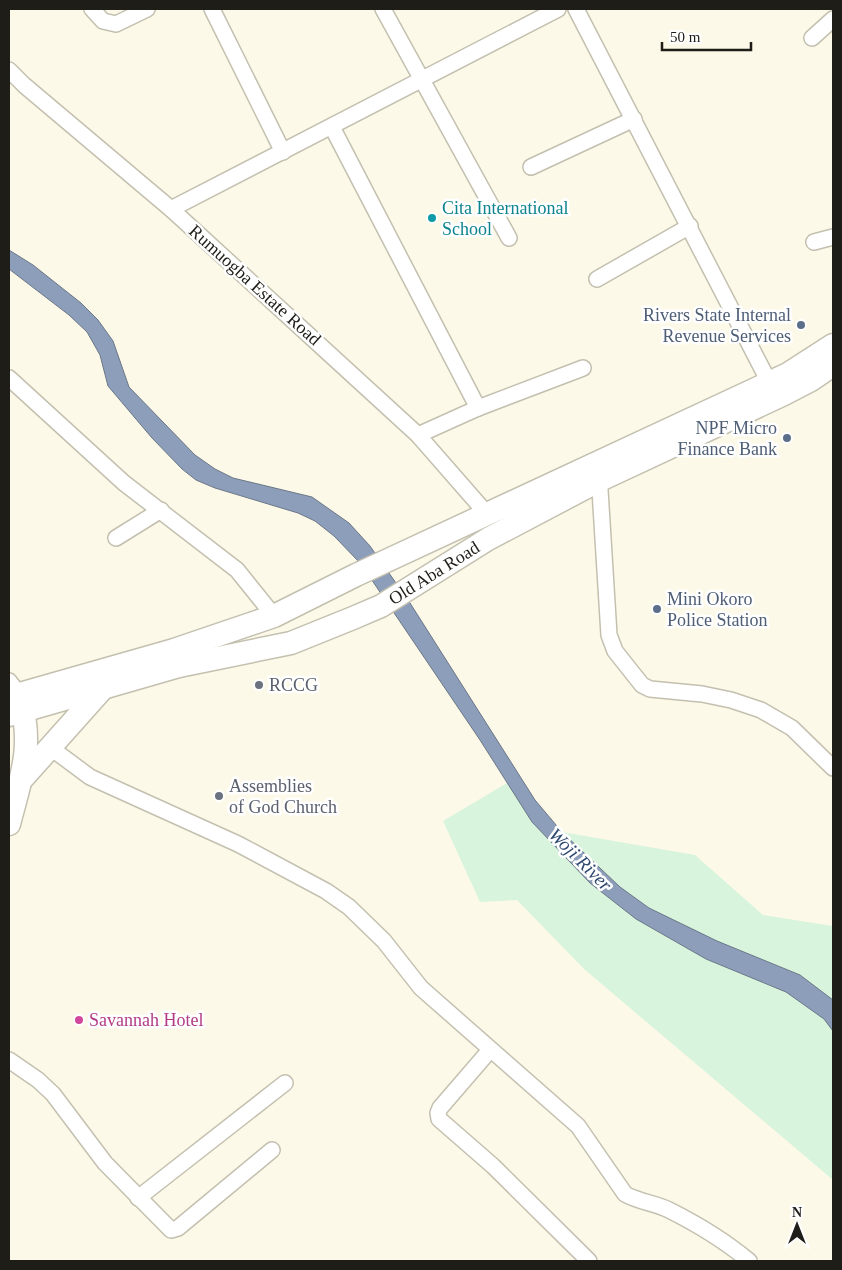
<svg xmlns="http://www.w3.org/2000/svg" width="842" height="1270" viewBox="0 0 842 1270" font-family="'Times New Roman',serif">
<rect width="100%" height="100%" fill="#fdf9e8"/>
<!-- green -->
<g fill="#d8f4dc">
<polygon points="507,783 532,822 590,883 636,919 706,959 786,992 825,1019 833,1031 833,1180 584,969 517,900 480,902 443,821"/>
<polygon points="562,832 695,855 763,915 833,926 833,1000 800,975 717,941 649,908 620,887"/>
</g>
<!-- water -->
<polygon fill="#8c9eb9" stroke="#6b7788" points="9,250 33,265 81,303 98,320 113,341 129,387 195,455 215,469 233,478 312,497 349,523 370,546 410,603 535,800 562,832 620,887 649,908 717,941 800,975 833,1000 833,1031 824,1019 786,992 706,959 636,919 590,883 532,822 480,740 361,564 334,536 315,521 298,513 215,488 196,480 182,469 152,438 108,386 100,355 87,332 69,315 9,269"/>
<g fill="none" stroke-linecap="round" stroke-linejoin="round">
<!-- street casing -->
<g stroke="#c4c0b0" stroke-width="18">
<g id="street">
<polyline points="92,9 103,21 116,24 147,9"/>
<polyline points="212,9 283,152"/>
<polyline points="383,9 509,238"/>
<polyline points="576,9 769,382"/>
<polyline points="812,38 833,19"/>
<polyline points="9,70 24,85 171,209 418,435 487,514"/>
<polyline points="332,127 478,408"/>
<polyline points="531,167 634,119"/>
<polyline points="171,209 558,9"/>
<polyline points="814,242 833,237"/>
<polyline points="597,279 690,226"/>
<polyline points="9,378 124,483 237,570 274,616"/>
<polyline points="418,435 478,408 583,368"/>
<polyline points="599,474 609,635 615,651 642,685 650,689 702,694 731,700 761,710 792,728 833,768"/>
<polyline points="116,538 161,510"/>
<polyline points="9,681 19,694"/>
<path d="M51,748L90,777L238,844L326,891L349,907L384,941L421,988L578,1126L625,1194C639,1202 655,1203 669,1210C697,1224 725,1241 749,1261"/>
<polyline points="490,1050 440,1108 438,1113 439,1119 493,1166 589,1261"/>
<polyline points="9,1060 38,1080 53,1094 105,1163 171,1230 178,1228 272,1150"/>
<polyline points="138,1198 285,1083"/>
</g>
</g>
<!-- primary casing -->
<g stroke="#c4c0b0" stroke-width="25">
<g id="primary">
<polyline points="9,697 174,650 274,616 356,575 788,374 833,345"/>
<polyline points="9,715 179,666 291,643 353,618 381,606 488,539 600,480 784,394 811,380 833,365"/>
<polyline points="21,780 104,687"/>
<path d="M9,824C21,777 34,747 20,698"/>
</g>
</g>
<!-- street -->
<use href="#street" stroke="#fff" stroke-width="15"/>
<!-- primary -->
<use href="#primary" stroke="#fff" stroke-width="22"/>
</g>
<!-- markers -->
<circle fill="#0f9aa8" stroke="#fff" stroke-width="2" cx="432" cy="218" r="5"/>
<g fill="#5c6f8a" stroke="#fff" stroke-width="2">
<circle cx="801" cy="325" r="5"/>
<circle cx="787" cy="438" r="5"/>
<circle cx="657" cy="609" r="5"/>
</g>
<g fill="#6b7280" stroke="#fff" stroke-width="2">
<circle cx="259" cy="685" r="5"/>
<circle cx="219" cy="796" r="5"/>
</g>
<circle fill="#d1479c" stroke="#fff" stroke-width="2" cx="79" cy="1020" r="5"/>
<g text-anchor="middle" stroke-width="5" stroke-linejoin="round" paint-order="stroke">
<!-- culture labels -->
<g font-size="18" fill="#0d838f" stroke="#fff" text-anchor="start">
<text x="442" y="214">Cita International<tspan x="442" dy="21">School</tspan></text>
</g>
<!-- street labels -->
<g font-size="18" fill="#1f1d17" stroke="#fff">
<text transform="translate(255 285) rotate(42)" y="6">Rumuogba Estate Road</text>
<text transform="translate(434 573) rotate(-32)" y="6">Old Aba Road</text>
</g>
<!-- service labels -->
<g font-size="18" fill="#4e5e75" stroke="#fff" text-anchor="end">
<text x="791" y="321">Rivers State Internal<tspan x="791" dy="21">Revenue Services</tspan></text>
<text x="777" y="434">NPF Micro<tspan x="777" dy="21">Finance Bank</tspan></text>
<text x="667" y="605" text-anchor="start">Mini Okoro<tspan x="667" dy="21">Police Station</tspan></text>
</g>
<!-- worship labels -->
<g font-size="18" fill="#5b616d" stroke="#fff" text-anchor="start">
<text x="269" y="691">RCCG</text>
<text x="229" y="792">Assemblies<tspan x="229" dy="21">of God Church</tspan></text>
</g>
<!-- hotel labels -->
<g font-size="18" fill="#b23c85" stroke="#fff" text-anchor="start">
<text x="89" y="1026">Savannah Hotel</text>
</g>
<!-- water labels -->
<g font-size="19" font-style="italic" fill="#2f4971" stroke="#fff">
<text transform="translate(581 859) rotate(45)" y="7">Woji River</text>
</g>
</g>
<!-- border -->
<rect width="842" height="1270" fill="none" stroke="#1f1d17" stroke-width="20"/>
<!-- north arrow -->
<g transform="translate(797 1225)" stroke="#ffffff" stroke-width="4" paint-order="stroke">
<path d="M0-4L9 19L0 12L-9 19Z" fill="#1f1d17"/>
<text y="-8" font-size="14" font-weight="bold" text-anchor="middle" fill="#1f1d17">N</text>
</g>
<!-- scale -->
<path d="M662 42v8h89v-8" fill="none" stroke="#1f1d17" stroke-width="2.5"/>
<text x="670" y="42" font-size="15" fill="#1f1d17" stroke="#ffffff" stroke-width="4" paint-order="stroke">50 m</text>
</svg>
